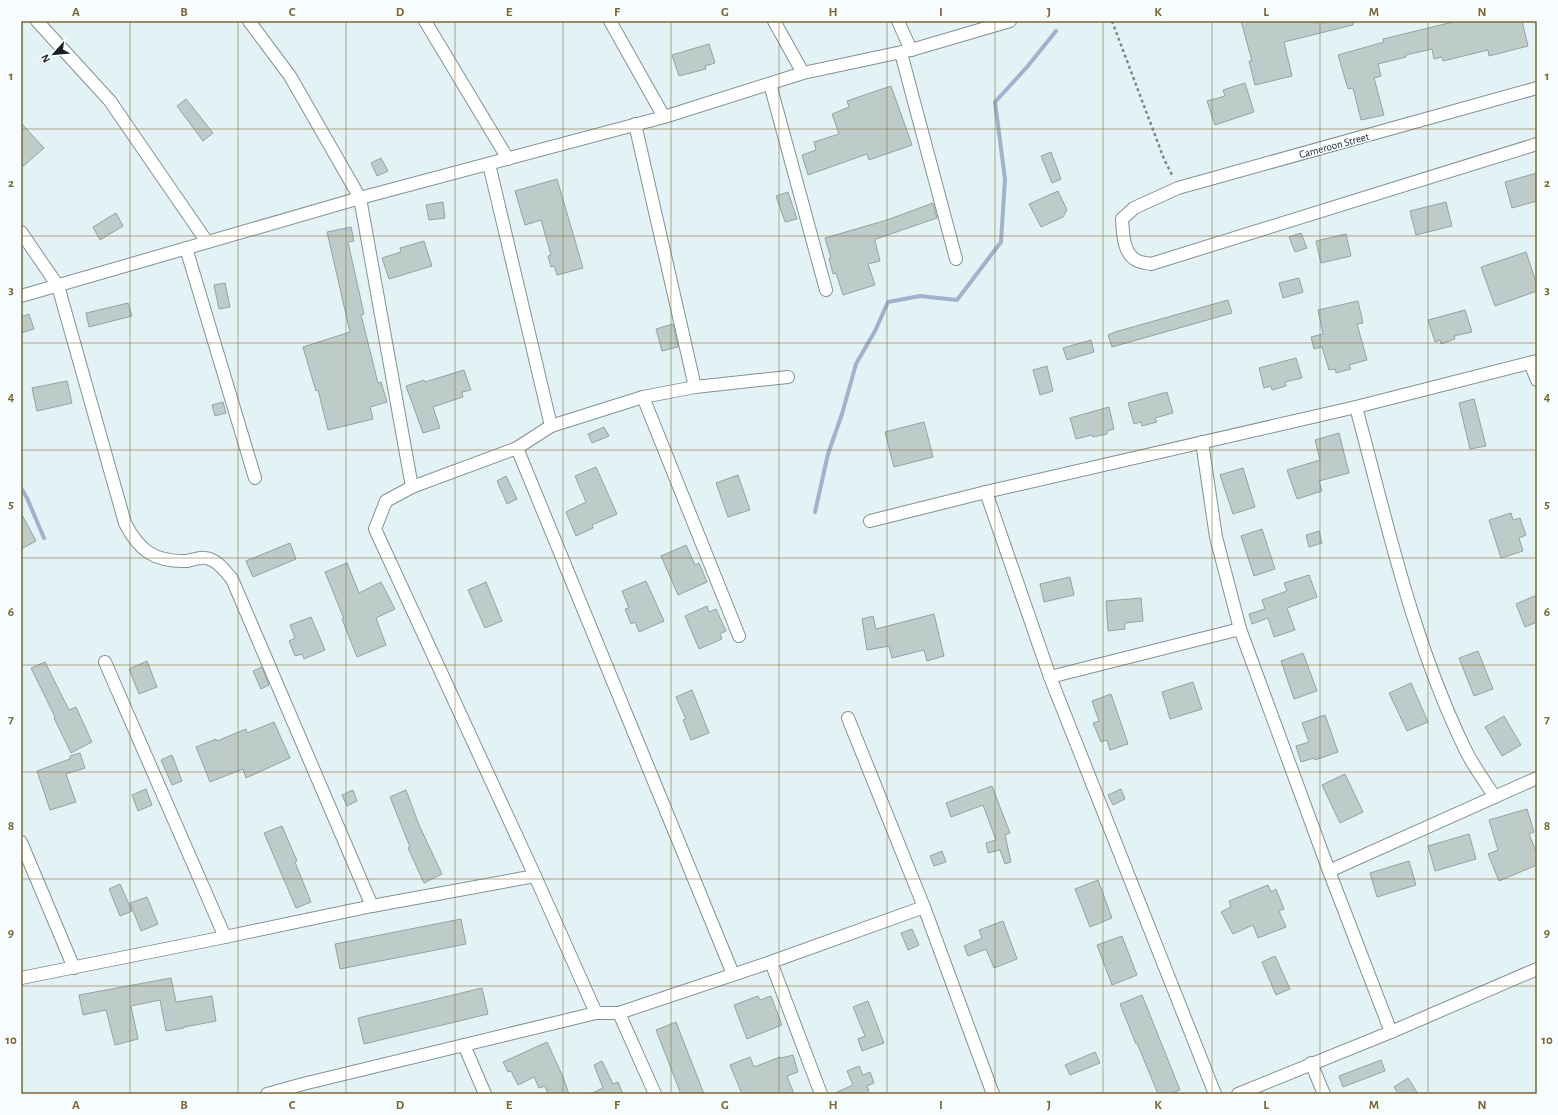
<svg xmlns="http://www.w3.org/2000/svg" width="1558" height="1115" viewBox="0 0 1558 1115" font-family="'Alegreya Sans',sans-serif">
<rect width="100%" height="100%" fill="#e2f2f5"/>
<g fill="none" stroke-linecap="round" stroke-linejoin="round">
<!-- stream -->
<g stroke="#a0b2cc" stroke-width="4">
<polyline points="21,488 27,498 44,538"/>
<polyline points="815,512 828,454 842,414 856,364 875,331 888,302 920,296 957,300 1001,242 1005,179 995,102 1027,67 1056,31"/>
</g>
</g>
<!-- building -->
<g fill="#bdccc9" stroke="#94a3a1">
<polygon points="1241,21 1353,21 1353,25 1284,42 1292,76 1255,85 1249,61 1252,61"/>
<polygon points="1457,21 1522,21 1528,46 1489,56 1488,50 1443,61 1442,57 1434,59 1432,49 1406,55 1406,57 1378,64 1381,76 1374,78 1384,115 1361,120 1353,88 1348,89 1338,55 1384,42 1383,39"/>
<polygon points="709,44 715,63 705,66 706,69 679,76 672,55"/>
<polygon points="1245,83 1254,112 1215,125 1207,101 1225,96 1223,90"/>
<polygon points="891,86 912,145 869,160 867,154 808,175 802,155 816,150 814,142 839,134 832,114 849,107 847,101"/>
<polygon points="186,99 213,133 203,141 177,106"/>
<polygon points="21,123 44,148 21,168"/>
<polygon points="1051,152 1061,179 1052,183 1041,156"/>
<polygon points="381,158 388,171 377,176 371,163"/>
<polygon points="1537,173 1537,201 1512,208 1505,182"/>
<polygon points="557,179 583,268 557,275 554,266 551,267 548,256 551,255 541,220 525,225 515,191"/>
<polygon points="1058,191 1067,210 1063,217 1041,227 1029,204"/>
<polygon points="788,192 797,219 785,222 776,196"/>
<polygon points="443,202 445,218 429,220 426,205"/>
<polygon points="1446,202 1452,226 1416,235 1410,211"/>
<polygon points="933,203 937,218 876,239 875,241 880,261 868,264 875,285 843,295 836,273 833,274 829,258 831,258 825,238 887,220"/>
<polygon points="116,213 123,226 100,240 93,227"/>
<polygon points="351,227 354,241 348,242 364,314 361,315 378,383 381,382 387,402 370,407 373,419 328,430 318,390 316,391 303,347 350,332 327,232"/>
<polygon points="1301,233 1307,248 1295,252 1289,237"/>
<polygon points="1346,234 1351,256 1321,263 1316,241"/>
<polygon points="424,241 432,266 389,279 382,258 401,252 400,248"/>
<polygon points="1526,252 1537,285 1537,291 1495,306 1481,267"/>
<polygon points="1299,278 1303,292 1283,298 1279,283"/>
<polygon points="225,283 230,307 219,309 214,285"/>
<polygon points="1228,300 1232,313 1112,347 1108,335 1115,332"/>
<polygon points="1358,301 1363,323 1357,324 1367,360 1349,365 1351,369 1336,373 1335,369 1329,370 1322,347 1314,349 1311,337 1323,334 1318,310"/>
<polygon points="128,303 132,316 89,327 86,313"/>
<polygon points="1465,310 1472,332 1454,336 1455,339 1441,344 1440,340 1435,342 1428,320"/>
<polygon points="29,314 34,329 21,333 21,317"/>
<polygon points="673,324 678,347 662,351 656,329"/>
<polygon points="1091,340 1094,352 1067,360 1063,348"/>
<polygon points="1296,358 1302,378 1285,382 1286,386 1272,390 1271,386 1264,388 1259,368"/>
<polygon points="1047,366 1053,391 1040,395 1033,370"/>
<polygon points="464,370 471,390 462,392 463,397 433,407 440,428 423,433 406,386 424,380 425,382"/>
<polygon points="67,381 72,403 37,411 32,388"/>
<polygon points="1167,392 1173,413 1155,418 1157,422 1142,426 1141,422 1134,424 1128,403"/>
<polygon points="1474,399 1486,446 1470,449 1459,403"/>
<polygon points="223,402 226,413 215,416 212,405"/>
<polygon points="1109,407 1114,429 1107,431 1107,434 1093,437 1092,435 1076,439 1070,418"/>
<polygon points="924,422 933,457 894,467 885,432"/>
<polygon points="604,427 609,436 592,443 588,434"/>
<polygon points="1339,433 1349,473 1319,481 1322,491 1297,499 1287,470 1320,460 1315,440"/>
<polygon points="596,467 617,514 592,525 593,528 576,536 566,512 586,502 575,476"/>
<polygon points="1243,468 1255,507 1233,514 1220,475"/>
<polygon points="738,475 750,510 728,517 716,483"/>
<polygon points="506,476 517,499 507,504 497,481"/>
<polygon points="21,513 36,541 21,549"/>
<polygon points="1511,513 1513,520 1520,518 1526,535 1519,538 1523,551 1501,558 1489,520"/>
<polygon points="1262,529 1275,569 1254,576 1241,536"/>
<polygon points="1319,531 1322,543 1309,547 1306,535"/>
<polygon points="290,543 296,559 253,577 246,561"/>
<polygon points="686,545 695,565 699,563 707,582 678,595 661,556"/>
<polygon points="347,563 359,593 381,582 395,609 376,618 386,645 357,657 342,619 344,619 325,572"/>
<polygon points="1309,575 1317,597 1287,608 1295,630 1274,637 1268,618 1252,624 1249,614 1265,609 1262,600 1287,591 1284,583"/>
<polygon points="1070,577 1074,595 1044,602 1040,584"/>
<polygon points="646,581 664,621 639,632 635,622 631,624 625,609 629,608 622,591"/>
<polygon points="486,582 502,621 485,628 468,590"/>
<polygon points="1537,595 1537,622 1525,627 1516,604"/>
<polygon points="1141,598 1143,621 1125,623 1125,629 1108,631 1106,601"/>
<polygon points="707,606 709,612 716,609 726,631 720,634 722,639 699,649 685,616"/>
<polygon points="934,614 944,656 927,661 924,650 892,658 889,646 867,650 862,619 873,616 876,629"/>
<polygon points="311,617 325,650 304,659 302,654 295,656 289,641 295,638 290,625"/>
<polygon points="1478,651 1493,689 1474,696 1459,658"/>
<polygon points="1303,653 1317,691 1294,699 1281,661"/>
<polygon points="147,661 157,687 139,694 129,669"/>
<polygon points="45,662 69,710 76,707 92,742 71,753 54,718 55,717 31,668"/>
<polygon points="262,667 269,685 261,689 253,671"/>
<polygon points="1193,682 1202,709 1170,719 1162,692"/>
<polygon points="1411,683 1428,722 1407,731 1389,693"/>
<polygon points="692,690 709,733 691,740 683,720 686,719 676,697"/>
<polygon points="1111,694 1128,744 1110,750 1107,740 1101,742 1093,723 1099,721 1092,701"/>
<polygon points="1325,715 1338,752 1315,760 1314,758 1301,762 1296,746 1309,742 1302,723"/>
<polygon points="1504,716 1521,745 1502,756 1485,727"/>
<polygon points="274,722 290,758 246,778 243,769 210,782 196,747 216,739 217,741 246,729 247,733"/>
<polygon points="80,753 85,768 66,774 76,802 50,810 37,771 70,759 70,756"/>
<polygon points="172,755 182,781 172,785 161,760"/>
<polygon points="1345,774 1363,812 1340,823 1322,785"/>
<polygon points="992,786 1010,833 1005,835 1011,862 1005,864 1000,850 988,853 986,843 996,840 983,805 951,817 946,803"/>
<polygon points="146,789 152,805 138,811 132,795"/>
<polygon points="1121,789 1125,799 1113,805 1108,795"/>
<polygon points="353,790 357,801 347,806 342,795"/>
<polygon points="406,790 419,825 442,874 424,883 408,848 410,847 390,797"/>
<polygon points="1527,809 1534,832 1529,834 1537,854 1537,865 1499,881 1488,854 1498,850 1489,820"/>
<polygon points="282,826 297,861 295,862 311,902 296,908 264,833"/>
<polygon points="1469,834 1476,859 1435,871 1428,846"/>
<polygon points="942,851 946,862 934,866 930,856"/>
<polygon points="1409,861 1416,885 1377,897 1370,873"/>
<polygon points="1098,880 1112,918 1090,927 1075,889"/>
<polygon points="120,884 132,911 120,916 109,889"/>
<polygon points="1268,885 1271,892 1276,889 1284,909 1279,911 1286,927 1258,938 1253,925 1233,934 1221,912 1231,907 1229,901"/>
<polygon points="147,897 158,924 141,931 130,903"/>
<polygon points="461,919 466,944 340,969 335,944"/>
<polygon points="1003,921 1017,959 994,968 986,949 968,956 964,946 982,938 979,930"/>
<polygon points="912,929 919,945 908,950 901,933"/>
<polygon points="1122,936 1137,975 1112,985 1097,945"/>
<polygon points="1275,956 1290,989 1276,995 1262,962"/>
<polygon points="171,978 176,1002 212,996 216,1021 184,1027 184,1028 166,1031 160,1000 131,1006 138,1039 115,1045 106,1010 83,1015 79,995"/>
<polygon points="482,988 488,1014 364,1044 358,1018"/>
<polygon points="1142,995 1180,1090 1170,1094 1158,1094 1137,1043 1136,1044 1120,1004"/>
<polygon points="758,996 760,1000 771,996 782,1025 747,1039 734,1005"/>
<polygon points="868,1001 884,1043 862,1051 858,1039 865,1036 853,1007"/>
<polygon points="676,1022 704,1094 681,1094 656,1030"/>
<polygon points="547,1042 563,1077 569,1094 548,1094 545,1086 539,1088 534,1077 518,1085 511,1071 508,1072 503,1062"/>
<polygon points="1095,1052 1100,1063 1070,1075 1065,1065"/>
<polygon points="793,1055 798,1072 787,1076 794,1094 742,1094 730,1065 750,1057 754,1067 780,1057 781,1058"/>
<polygon points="1381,1060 1385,1071 1343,1087 1339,1076"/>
<polygon points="602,1061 613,1084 618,1082 623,1094 590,1094 603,1088 594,1065"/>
<polygon points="859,1066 863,1075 870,1072 874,1083 867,1086 869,1091 863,1094 833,1094 853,1085 847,1071"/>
<polygon points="1408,1078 1418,1094 1398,1094 1394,1087"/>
</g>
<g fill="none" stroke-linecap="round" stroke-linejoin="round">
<!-- street casing -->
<g stroke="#839294" stroke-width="14">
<g id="street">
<polyline points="37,21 110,101 207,242"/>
<polyline points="249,21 290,76 360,198 412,487"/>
<polyline points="425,21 508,159"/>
<polyline points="610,21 664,117"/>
<polyline points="774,21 803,73"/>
<polyline points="898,21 911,50"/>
<polyline points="901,53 956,259"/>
<polyline points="770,84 826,290"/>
<path d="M1537,88L1178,188L1134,208L1122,219C1123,233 1123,255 1138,261C1142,263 1147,263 1151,264L1537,144"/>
<polyline points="635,124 695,387"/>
<polyline points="489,164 551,426"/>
<path d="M21,232L58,286L125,523C139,551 155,562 187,561C193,560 200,557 205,558C217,559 225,571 232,579L372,906"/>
<polyline points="186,248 255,478"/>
<polyline points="21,296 360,198 664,117 803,73 911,50 1010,21"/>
<polyline points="1530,363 1537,380"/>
<polyline points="643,397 739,636"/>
<path d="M1356,407C1387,523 1413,643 1466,751C1474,767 1485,782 1495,797"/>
<polyline points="1202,442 1216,537 1240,629 1329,871 1391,1032"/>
<polyline points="517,448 733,974"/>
<polyline points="986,492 1050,677 1215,1094"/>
<polyline points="870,521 986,492 1356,407 1537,361"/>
<polyline points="105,662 225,937"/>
<polyline points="1050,677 1240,629"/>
<polyline points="848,718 924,907 993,1094"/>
<polyline points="21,842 74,968"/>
<polyline points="1329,871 1537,778"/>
<polyline points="771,962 821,1094"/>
<polyline points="21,978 225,937 372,906 535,876"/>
<polyline points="596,1013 535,876 375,529 386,501 412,487 517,448 551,426 643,397 695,387 788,377"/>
<polyline points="619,1013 655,1094"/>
<polyline points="464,1045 485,1094"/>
<polyline points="1311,1063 1324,1094"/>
<polyline points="267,1094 303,1084 596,1013 619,1013 771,962 924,907"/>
<polyline points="1238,1094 1391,1032 1537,969"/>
</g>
</g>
<!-- path -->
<polyline stroke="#7c8789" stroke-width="2.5" stroke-dasharray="3 3" stroke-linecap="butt" points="1112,21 1164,159 1173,177"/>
<!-- street -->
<use href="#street" stroke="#fff" stroke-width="12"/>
</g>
<!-- grid -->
<path fill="none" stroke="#7b6635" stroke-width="1" stroke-opacity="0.55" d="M130,21V1094M238,21V1094M346,21V1094M455,21V1094M563,21V1094M671,21V1094M779,21V1094M887,21V1094M995,21V1094M1103,21V1094M1212,21V1094M1320,21V1094M1428,21V1094M21,129H1537M21,236H1537M21,343H1537M21,450H1537M21,558H1537M21,665H1537M21,772H1537M21,879H1537M21,986H1537"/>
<g text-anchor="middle" stroke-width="3" stroke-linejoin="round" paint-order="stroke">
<!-- street labels -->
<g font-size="11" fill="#1b2122" stroke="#f7fdfe">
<text transform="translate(1334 145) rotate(-15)" y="4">Cameroon Street</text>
</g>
</g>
<!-- border -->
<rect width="1558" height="1115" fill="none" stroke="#f7fdfe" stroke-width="44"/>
<!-- north arrow -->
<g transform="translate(54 54) rotate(243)" stroke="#f7fdfe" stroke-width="3" paint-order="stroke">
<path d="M0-3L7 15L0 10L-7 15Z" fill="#1b2122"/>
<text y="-6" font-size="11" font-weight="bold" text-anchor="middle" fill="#1b2122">N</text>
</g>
<rect x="22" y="22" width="1514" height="1071" fill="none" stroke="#7b6635" stroke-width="1.5"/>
<g font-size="13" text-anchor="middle" font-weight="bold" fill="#7b6635">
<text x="76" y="16">A</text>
<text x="184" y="16">B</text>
<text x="292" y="16">C</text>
<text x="400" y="16">D</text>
<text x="509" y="16">E</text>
<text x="617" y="16">F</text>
<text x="725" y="16">G</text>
<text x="833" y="16">H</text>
<text x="941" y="16">I</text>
<text x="1049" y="16">J</text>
<text x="1158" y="16">K</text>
<text x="1266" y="16">L</text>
<text x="1374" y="16">M</text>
<text x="1482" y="16">N</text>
<text x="11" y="80">1</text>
<text x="1547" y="80">1</text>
<text x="11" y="187">2</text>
<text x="1547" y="187">2</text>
<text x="11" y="294">3</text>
<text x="1547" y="294">3</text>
<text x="11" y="401">4</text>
<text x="1547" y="401">4</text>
<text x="11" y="508">5</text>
<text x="1547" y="508">5</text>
<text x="11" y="616">6</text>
<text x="1547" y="616">6</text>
<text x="11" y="723">7</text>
<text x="1547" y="723">7</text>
<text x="11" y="830">8</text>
<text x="1547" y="830">8</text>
<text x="11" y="937">9</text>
<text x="1547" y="937">9</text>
<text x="11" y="1044">10</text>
<text x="1547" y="1044">10</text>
<text x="76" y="1109">A</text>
<text x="184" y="1109">B</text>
<text x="292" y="1109">C</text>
<text x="400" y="1109">D</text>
<text x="509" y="1109">E</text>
<text x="617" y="1109">F</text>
<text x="725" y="1109">G</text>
<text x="833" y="1109">H</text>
<text x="941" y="1109">I</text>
<text x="1049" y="1109">J</text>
<text x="1158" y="1109">K</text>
<text x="1266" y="1109">L</text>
<text x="1374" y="1109">M</text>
<text x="1482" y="1109">N</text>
</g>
</svg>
